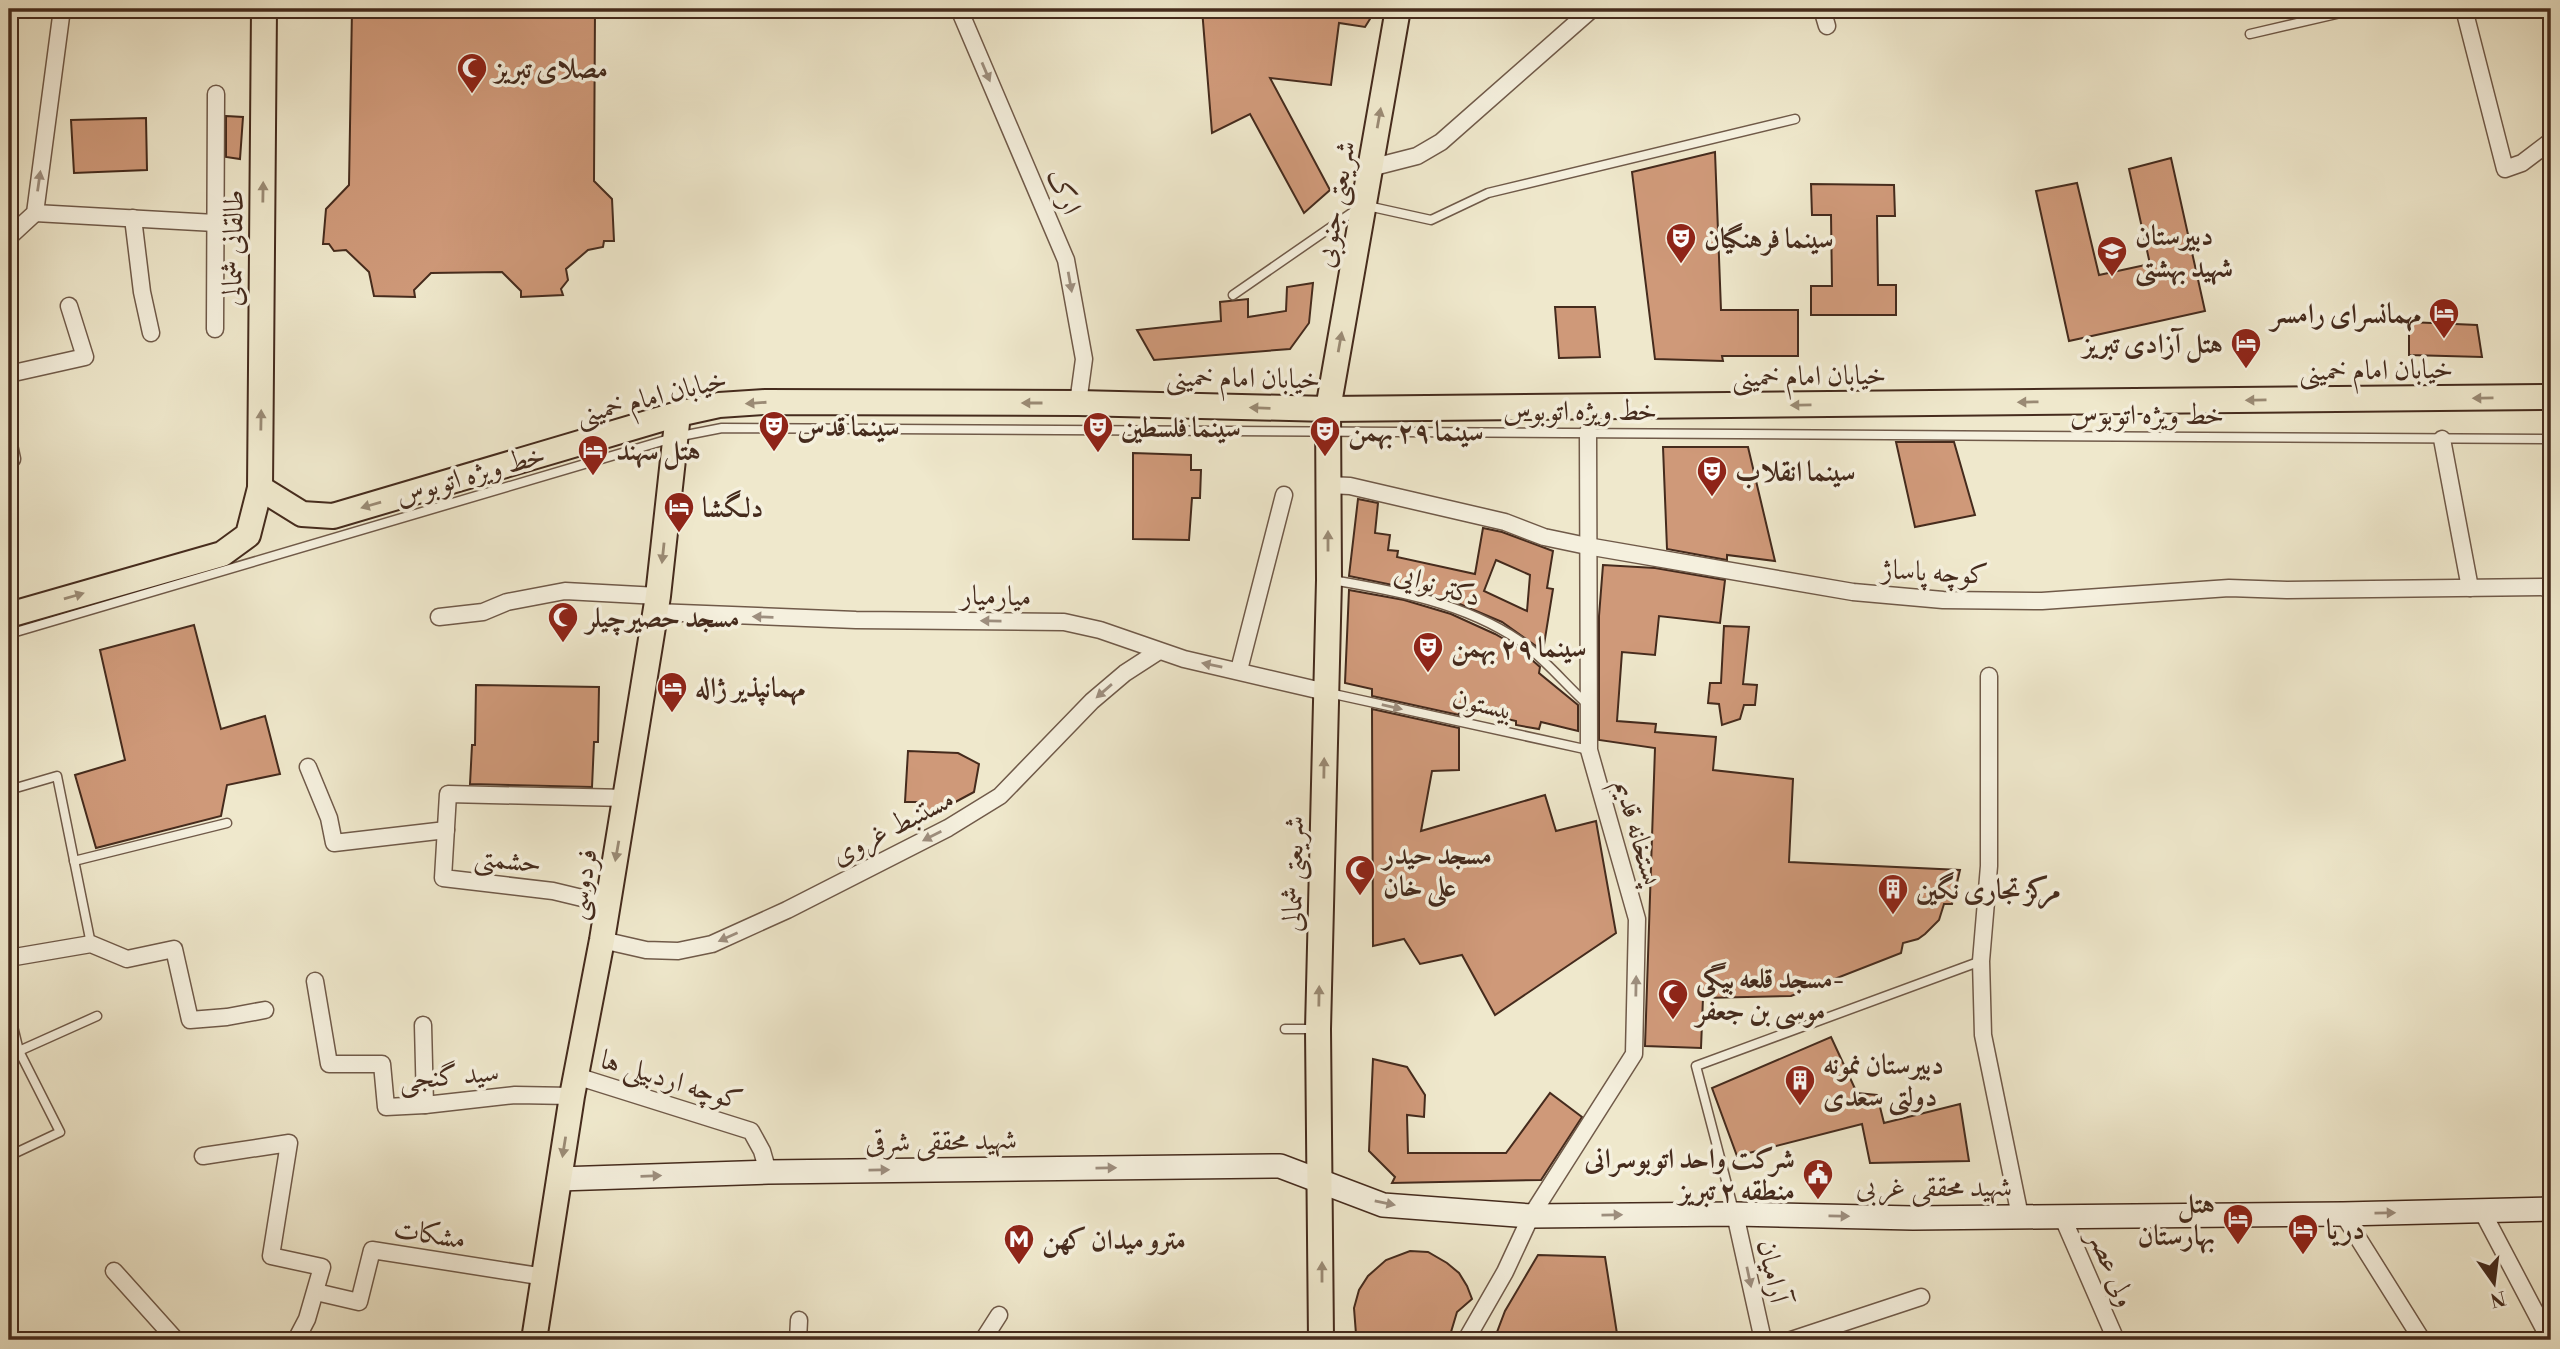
<svg xmlns="http://www.w3.org/2000/svg" width="2560" height="1349" viewBox="0 0 2560 1349" font-family="'Libre Bodoni',Amiri,serif">
<rect width="100%" height="100%" fill="#efe8cc"/>
<filter id="stains"><feTurbulence type="fractalNoise" baseFrequency=".00286" numOctaves="4"/><feColorMatrix values="0 0 0 0 .2 0 0 0 0 .09 0 0 0 0 .02 0 0 0 .5 -.17"/></filter>
<radialGradient id="worn" r=".72"><stop offset=".6" stop-color="#630" stop-opacity="0"/><stop offset="1" stop-color="#630" stop-opacity=".3"/></radialGradient>
<!-- building -->
<g fill="#cf9979" stroke="#452b1d" stroke-width="2" fill-rule="evenodd">
<polygon points="352,9 595,9 594,181 612,199 614,241 604,241 603,247 588,250 566,269 568,280 561,289 563,295 521,297 521,291 502,272 431,273 414,290 415,297 374,296 369,272 346,250 334,251 329,244 323,244 326,209 349,185"/>
<polygon points="1202,9 1370,9 1370,19 1365,27 1339,23 1331,85 1270,78 1330,190 1304,213 1250,114 1212,133"/>
<polygon points="226,116 243,117 240,159 226,157"/>
<polygon points="146,118 147,170 74,173 71,120"/>
<polygon points="1715,152 1721,310 1798,310 1798,356 1722,356 1723,361 1655,359 1632,172"/>
<polygon points="2171,158 2205,311 2069,341 2036,191 2077,183 2099,275 2150,264 2129,169"/>
<polygon points="1811,184 1894,185 1895,216 1877,216 1878,285 1896,285 1896,315 1811,315 1811,286 1832,286 1831,215 1812,215"/>
<polygon points="1313,283 1309,323 1290,349 1154,360 1137,330 1221,321 1220,302 1248,299 1248,317 1286,311 1287,287"/>
<polygon points="1555,307 1595,307 1600,357 1559,358"/>
<polygon points="2409,322 2477,325 2482,357 2409,355"/>
<polygon points="1896,442 1954,442 1975,515 1915,527"/>
<polygon points="1663,447 1748,447 1775,561 1727,555 1727,560 1667,549"/>
<polygon points="1133,453 1191,455 1191,470 1201,470 1200,498 1192,498 1189,540 1133,539"/>
<path d="M1358,499L1378,503L1375,533L1390,535L1388,550L1398,551L1397,557L1475,574L1483,528L1502,532L1553,551L1547,588L1553,589L1543,651L1502,622L1455,602L1407,588L1349,576ZM1496,560L1530,575L1527,611L1484,591Z"/>
<polygon points="1603,565 1655,568 1725,580 1720,623 1659,616 1655,655 1622,652 1617,721 1656,724 1655,732 1716,737 1713,770 1793,779 1789,862 1960,870 1952,904 1944,904 1939,920 1925,934 1918,939 1903,943 1901,953 1791,996 1703,998 1701,1048 1645,1046 1655,748 1599,740 1599,616"/>
<polygon points="1349,590 1404,600 1451,614 1495,634 1516,646 1540,667 1539,673 1578,705 1578,731 1541,722 1539,729 1516,725 1516,721 1459,708 1459,715 1372,696 1372,689 1345,683"/>
<polygon points="194,625 221,729 265,716 280,774 227,785 221,816 96,848 75,775 125,760 100,650"/>
<polygon points="1724,626 1749,627 1743,684 1757,685 1755,705 1744,705 1740,719 1722,725 1719,704 1708,703 1710,683 1721,683"/>
<polygon points="476,685 599,687 598,742 594,742 592,787 470,784 472,745 475,745"/>
<polygon points="1372,709 1459,728 1459,770 1432,771 1421,831 1545,795 1556,831 1596,821 1616,933 1495,1015 1462,955 1420,964 1404,939 1373,946"/>
<polygon points="908,751 958,753 979,764 974,792 920,821 919,802 905,802"/>
<polygon points="1831,1037 1857,1093 1877,1095 1884,1123 1960,1104 1969,1161 1870,1163 1862,1124 1737,1156 1712,1088"/>
<polygon points="1373,1059 1407,1067 1425,1095 1424,1117 1407,1115 1408,1153 1506,1153 1550,1093 1582,1117 1541,1180 1392,1183 1395,1177 1369,1151"/>
<polygon points="1410,1251 1428,1252 1447,1263 1459,1273 1467,1286 1472,1299 1457,1312 1451,1332 1445,1340 1376,1340 1365,1332 1356,1334 1354,1308 1359,1290 1368,1276 1386,1260"/>
<polygon points="1538,1255 1605,1257 1618,1340 1494,1340 1505,1311"/>
</g>
<g fill="none" stroke-linecap="round" stroke-linejoin="round">
<!-- lane casing -->
<g stroke="#705a49" stroke-width="11">
<g id="lane">
<polyline points="2250,34 2358,9"/>
<polyline points="1233,295 1363,205 1431,220 1488,193 1795,119"/>
<path d="M1332,580C1397,591 1464,603 1520,641C1544,658 1565,684 1587,704"/>
<polyline points="9,634 676,437 722,428 2551,439"/>
<polyline points="1329,693 1589,750"/>
<polyline points="9,790 57,776 91,944"/>
<polyline points="74,861 227,823"/>
<polyline points="9,1010 19,1051 60,1132 9,1156"/>
<polyline points="1285,1029 1317,1029"/>
<polyline points="19,1051 97,1016"/>
<polyline points="1734,1211 1696,1066 1981,961"/>
</g>
</g>
<!-- street casing -->
<g stroke="#705a49" stroke-width="19">
<g id="street">
<polyline points="959,9 1066,260 1084,359 1078,403"/>
<polyline points="1822,9 1827,26"/>
<polyline points="2464,9 2505,169 2522,163 2551,141"/>
<polyline points="1370,168 1417,156 1441,142 1592,9"/>
<polyline points="35,213 215,223"/>
<polyline points="133,218 142,292 151,333"/>
<polyline points="9,237 35,213 62,9"/>
<polyline points="215,329 216,94"/>
<polyline points="9,374 85,357 69,306"/>
<polyline points="2442,439 2470,588"/>
<polyline points="9,445 12,459 9,459"/>
<polyline points="1328,485 1350,486 1505,522 1544,537 1587,546 1853,592 1943,600 2042,601 2229,588 2287,590 2551,587"/>
<polyline points="655,612 856,620 1064,622 1100,630 1184,659 1326,692"/>
<polyline points="439,617 483,612 507,602 565,591 658,596"/>
<polyline points="1239,670 1284,495"/>
<polyline points="1989,676 1989,866 1981,961 1983,1035 2020,1216"/>
<polyline points="308,767 329,818 334,843 446,830"/>
<polyline points="607,904 553,891 443,878 448,794 626,798"/>
<polyline points="602,940 646,950 678,951 712,944 787,910 948,828 1000,796 1092,701 1125,673 1159,651"/>
<polyline points="9,958 91,944 127,959 174,949 190,1020 227,1017 265,1010"/>
<polyline points="315,981 329,1064 382,1064 386,1107 425,1105 515,1095 572,1096"/>
<polyline points="423,1025 425,1105"/>
<polyline points="576,1076 751,1131 762,1151 768,1172"/>
<polyline points="203,1156 289,1143 271,1256 322,1267 307,1319 296,1340"/>
<polyline points="2482,1211 2550,1340"/>
<polyline points="1735,1214 1763,1340"/>
<polyline points="2343,1214 2422,1340"/>
<polyline points="2062,1216 2116,1340"/>
<polyline points="114,1271 176,1340"/>
<polyline points="316,1292 359,1302 372,1250 545,1277"/>
<polyline points="798,1340 799,1320"/>
<polyline points="983,1340 999,1315"/>
<polyline points="1466,1340 1505,1272 1531,1216 1634,1054 1637,919 1589,750 1588,432"/>
<polyline points="1791,1340 1921,1297"/>
</g>
</g>
<!-- secondary casing -->
<g stroke="#452b1d" stroke-width="26">
<polyline id="secondary" points="559,1179 768,1172 1280,1166 1383,1205 1531,1216 1735,1214 1913,1218 2343,1214 2551,1209"/>
</g>
<!-- primary casing -->
<g stroke="#452b1d" stroke-width="28">
<g id="primary">
<polyline points="260,488 302,514 333,516 678,414 719,405 765,402 1078,403 1328,409 2551,397"/>
<polyline points="9,615 222,554 248,535 260,488 264,9"/>
<polyline points="534,1340 572,1096 602,940 658,596 678,414"/>
<polyline points="1321,1340 1318,1029 1329,580 1328,409 1398,9"/>
</g>
</g>
<!-- lane -->
<use href="#lane" stroke="#f5f0de" stroke-width="8"/>
<!-- street -->
<use href="#street" stroke="#f5f0de" stroke-width="16"/>
<!-- secondary -->
<use href="#secondary" stroke="#f5f0de" stroke-width="23"/>
<!-- primary -->
<use href="#primary" stroke="#efe8cc" stroke-width="24"/>
</g>
<!-- one-way arrows -->
<defs><path id="oneway-solid" d="M-6-.8H1V-3.2L6.5 0L1 3.2V.8H-6Z" transform="scale(1.75)"/></defs>
<g fill="#9d8e7e">
<use href="#oneway-solid" transform="translate(986 72) rotate(67)"/>
<use href="#oneway-solid" transform="translate(39 181) rotate(-82)"/>
<use href="#oneway-solid" transform="translate(1070 282) rotate(80)"/>
<use href="#oneway-solid" transform="translate(763 617) rotate(-178)"/>
<use href="#oneway-solid" transform="translate(991 621) rotate(-179)"/>
<use href="#oneway-solid" transform="translate(1212 665) rotate(-169)"/>
<use href="#oneway-solid" transform="translate(1104 691) rotate(139)"/>
<use href="#oneway-solid" transform="translate(1392 707) rotate(13)"/>
<use href="#oneway-solid" transform="translate(932 836) rotate(153)"/>
<use href="#oneway-solid" transform="translate(728 937) rotate(156)"/>
<use href="#oneway-solid" transform="translate(1636 986) rotate(-89)"/>
<use href="#oneway-solid" transform="translate(1106 1168) rotate(-1)"/>
<use href="#oneway-solid" transform="translate(879 1170) rotate(-1)"/>
<use href="#oneway-solid" transform="translate(651 1176) rotate(-2)"/>
<use href="#oneway-solid" transform="translate(1385 1203) rotate(12)"/>
<use href="#oneway-solid" transform="translate(2385 1213) rotate(-1)"/>
<use href="#oneway-solid" transform="translate(1612 1215) rotate(-1)"/>
<use href="#oneway-solid" transform="translate(1839 1216) rotate(1)"/>
<use href="#oneway-solid" transform="translate(1749 1277) rotate(78)"/>
</g>
<g fill="#9a8a74">
<use href="#oneway-solid" transform="translate(1379 118) rotate(-80)"/>
<use href="#oneway-solid" transform="translate(263 192) rotate(-89)"/>
<use href="#oneway-solid" transform="translate(1340 342) rotate(-80)"/>
<use href="#oneway-solid" transform="translate(2483 398) rotate(179)"/>
<use href="#oneway-solid" transform="translate(2256 400) rotate(179)"/>
<use href="#oneway-solid" transform="translate(2028 402) rotate(179)"/>
<use href="#oneway-solid" transform="translate(756 403) rotate(176)"/>
<use href="#oneway-solid" transform="translate(1032 403) rotate(-180)"/>
<use href="#oneway-solid" transform="translate(1801 405) rotate(179)"/>
<use href="#oneway-solid" transform="translate(1260 408) rotate(-178)"/>
<use href="#oneway-solid" transform="translate(261 420) rotate(-89)"/>
<use href="#oneway-solid" transform="translate(371 505) rotate(164)"/>
<use href="#oneway-solid" transform="translate(1328 541) rotate(-90)"/>
<use href="#oneway-solid" transform="translate(663 553) rotate(96)"/>
<use href="#oneway-solid" transform="translate(74 596) rotate(-16)"/>
<use href="#oneway-solid" transform="translate(1324 768) rotate(-89)"/>
<use href="#oneway-solid" transform="translate(617 851) rotate(100)"/>
<use href="#oneway-solid" transform="translate(1319 996) rotate(-89)"/>
<use href="#oneway-solid" transform="translate(564 1147) rotate(99)"/>
<use href="#oneway-solid" transform="translate(1322 1272) rotate(-90)"/>
</g>
<!-- icons -->
<defs>
<g id="mosque-pin" transform="scale(1.575)"><path d="M0 17L-7.5 6A9.5 9.5 0 1 1 7.5 6Z" fill="#8f2418" stroke="#f5f0de"/><path d="M3.5-4.9A6 6 0 1 0 3.5 4.9A5 5 0 1 1 3.5-4.9Z" fill="#fff"/></g>
<g id="theatre-pin" transform="scale(1.575)"><path d="M0 17L-7.5 6A9.5 9.5 0 1 1 7.5 6Z" fill="#8f2418" stroke="#f5f0de"/><path d="M-5-5.5Q0-4 5-5.5V0Q5 5 0 6Q-5 5-5 0ZM-3.3-2.5H-1v1.5H-3.3ZM1-2.5H3.3v1.5H1ZM-2.8 1Q0 5.5 2.8 1Z" fill="#fff"/></g>
<g id="school-pin" transform="scale(1.575)"><path d="M0 17L-7.5 6A9.5 9.5 0 1 1 7.5 6Z" fill="#8f2418" stroke="#f5f0de"/><path d="M0-5L7-2L0 1L-7-2ZM-4 1L0 2.5L4 1V4Q0 6-4 4Z" fill="#fff"/></g>
<g id="hotel-pin" transform="scale(1.575)"><path d="M0 17L-7.5 6A9.5 9.5 0 1 1 7.5 6Z" fill="#8f2418" stroke="#f5f0de"/><path d="M-6-4.5h1.5V1H6V5H4.5V3h-9V5H-6ZM-4 0a1.8 1.8 0 1 1 3.6 0ZM.5 0V-2.5h3Q6-2.5 6 0Z" fill="#fff"/></g>
<g id="building-pin" transform="scale(1.575)"><path d="M0 17L-7.5 6A9.5 9.5 0 1 1 7.5 6Z" fill="#8f2418" stroke="#f5f0de"/><path d="M-4-6H4V6H1V3H-1V6H-4ZM-2.5-4.3h1.7v1.8h-1.7ZM.8-4.3h1.7v1.8H.8ZM-2.5-1h1.7V.8h-1.7ZM.8-1h1.7V.8H.8Z" fill="#fff"/></g>
<g id="civic-pin" transform="scale(1.575)"><path d="M0 17L-7.5 6A9.5 9.5 0 1 1 7.5 6Z" fill="#8f2418" stroke="#f5f0de"/><path d="M-.6-6.5H3V-4.5H.6V-3L4-1V1h2V6H-6V1h2V-1L-.6-3ZM-1.2 2.5V6h2.4V2.5Z" fill="#fff"/></g>
<g id="metro-pin" transform="scale(1.575)"><path d="M0 17L-7.5 6A9.5 9.5 0 1 1 7.5 6Z" fill="#8f2418" stroke="#f5f0de"/><path d="M-5.5 5V-5H-3L0 0L3-5H5.5V5H3V-.5L0 4L-3-.5V5Z" fill="#fff"/></g>
</defs>
<g fill-rule="evenodd">
<use href="#mosque-pin" x="472" y="68"/>
<use href="#theatre-pin" x="1681" y="238"/>
<use href="#school-pin" x="2112" y="251"/>
<use href="#hotel-pin" x="2444" y="313"/>
<use href="#hotel-pin" x="2246" y="343"/>
<use href="#theatre-pin" x="774" y="426"/>
<use href="#theatre-pin" x="1098" y="427"/>
<use href="#theatre-pin" x="1325" y="431"/>
<use href="#hotel-pin" x="593" y="450"/>
<use href="#theatre-pin" x="1712" y="471"/>
<use href="#hotel-pin" x="679" y="507"/>
<use href="#mosque-pin" x="563" y="617"/>
<use href="#theatre-pin" x="1428" y="647"/>
<use href="#hotel-pin" x="672" y="687"/>
<use href="#mosque-pin" x="1360" y="870"/>
<use href="#building-pin" x="1893" y="889"/>
<use href="#mosque-pin" x="1673" y="994"/>
<use href="#building-pin" x="1800" y="1080"/>
<use href="#civic-pin" x="1818" y="1174"/>
<use href="#hotel-pin" x="2238" y="1219"/>
<use href="#hotel-pin" x="2303" y="1229"/>
<use href="#metro-pin" x="1019" y="1239"/>
</g>
<g text-anchor="middle" stroke-width="7" stroke-linejoin="round" paint-order="stroke">
<!-- poi labels -->
<g font-size="28" font-weight="bold" fill="#452b1d" stroke="#f5f0de" text-anchor="start">
<text x="495" y="78">مصلای تبریز</text>
<text x="2135" y="245">دبیرستان<tspan x="2135" dy="32">شهید بهشتی</tspan></text>
<text x="1704" y="248">سینما فرهنگیان</text>
<text x="2421" y="323" text-anchor="end">مهمانسرای رامسر</text>
<text x="2223" y="353" text-anchor="end">هتل آزادی تبریز</text>
<text x="797" y="436">سینما قدس</text>
<text x="1121" y="437">سینما فلسطین</text>
<text x="1348" y="441">سینما ٢٩ بهمن</text>
<text x="616" y="460">هتل سهند</text>
<text x="1735" y="481">سینما انقلاب</text>
<text x="702" y="517">دلگشا</text>
<text x="586" y="627">مسجد حصیرچیلر</text>
<text x="1451" y="657">سینما ۲۹ بهمن</text>
<text x="695" y="697">مهمانپذیر ژاله</text>
<text x="1383" y="864">مسجد حیدر<tspan x="1383" dy="32">علی خان</tspan></text>
<text x="1916" y="899">مرکز تجاری نگین</text>
<text x="1696" y="988">مسجد قلعه بیگی-<tspan x="1696" dy="32">موسی بن جعفر</tspan></text>
<text x="1823" y="1074">دبیرستان نمونه<tspan x="1823" dy="32">دولتی سعدی</tspan></text>
<text x="1795" y="1168" text-anchor="end">شرکت واحد اتوبوسرانی<tspan x="1795" dy="32">منطقه ۲ تبریز</tspan></text>
<text x="2215" y="1213" text-anchor="end">هتل<tspan x="2215" dy="32">بهارستان</tspan></text>
<text x="2326" y="1239">دریا</text>
<text x="1042" y="1249">مترو میدان کهن</text>
</g>
<!-- street labels -->
<g font-size="28" fill="#452b1d" stroke="#f5f0de">
<text transform="translate(1065 191) rotate(67)" y="10">ارک</text>
<text transform="translate(1334 204) rotate(-80)" y="10">شریعتی جنوبی</text>
<text transform="translate(232 248) rotate(-89)" y="10">طالقانی شمالی</text>
<text transform="translate(2376 369) rotate(-1)" y="10">خیابان امام خمینی</text>
<text transform="translate(1809 375) rotate(-1)" y="10">خیابان امام خمینی</text>
<text transform="translate(1243 377) rotate(1)" y="10">خیابان امام خمینی</text>
<text transform="translate(651 396) rotate(-14)" y="10">خیابان امام خمینی</text>
<text x="1580" y="420">خط ویژه اتوبوس</text>
<text x="2147" y="424">خط ویژه اتوبوس</text>
<text transform="translate(470 474) rotate(-16)" y="10">خط ویژه اتوبوس</text>
<text transform="translate(1935 571) rotate(3)" y="10">کوچه پاساژ</text>
<text transform="translate(1438 584) rotate(17)" y="10">دکتر نوایی</text>
<text transform="translate(996 595) rotate(1)" y="10">میارمیار</text>
<text transform="translate(1483 703) rotate(13)" y="10">بیستون</text>
<text transform="translate(892 826) rotate(-27)" y="10">مستنبط غروی</text>
<text transform="translate(1639 832) rotate(74)" y="10">پستخانه قدیم</text>
<text transform="translate(508 859) rotate(6)" y="10">حشمتی</text>
<text transform="translate(1292 874) rotate(-89)" y="10">شریعتی شمالی</text>
<text transform="translate(581 884) rotate(-80)" y="10">فردوسی</text>
<text transform="translate(449 1075) rotate(-5)" y="10">سید گنجی</text>
<text transform="translate(672 1079) rotate(17)" y="10">کوچه اردبیلی ها</text>
<text transform="translate(941 1140) rotate(-1)" y="10">شهید محققی شرقی</text>
<text x="1934" y="1196">شهید محققی غربی</text>
<text transform="translate(430 1233) rotate(9)" y="10">مشکات</text>
<text transform="translate(2113 1268) rotate(67)" y="10">ولی عصر</text>
<text transform="translate(1774 1271) rotate(78)" y="10">آرامیان</text>
</g>
</g>
<!-- margin -->
<rect width="2560" height="1349" fill="none" stroke="#efe8cc" stroke-width="35"/>
<rect x="10" y="10" width="2539" height="1328" fill="none" stroke="#452b1d" stroke-width="3.5"/>
<rect x="18" y="18" width="2525" height="1314" fill="none" stroke="#452b1d" stroke-width="2"/>
<!-- north arrow -->
<g transform="translate(2494 1283) rotate(166)" stroke="#f5f0de" stroke-width="5" paint-order="stroke">
<path d="M0-5L12 26L0 18L-12 26Z" fill="#452b1d"/>
<text y="-10" font-size="19" font-weight="bold" text-anchor="middle" fill="#452b1d">N</text>
</g>
<rect width="100%" height="100%" filter="url(#stains)"/>
<rect width="100%" height="100%" fill="url(#worn)"/>
</svg>
